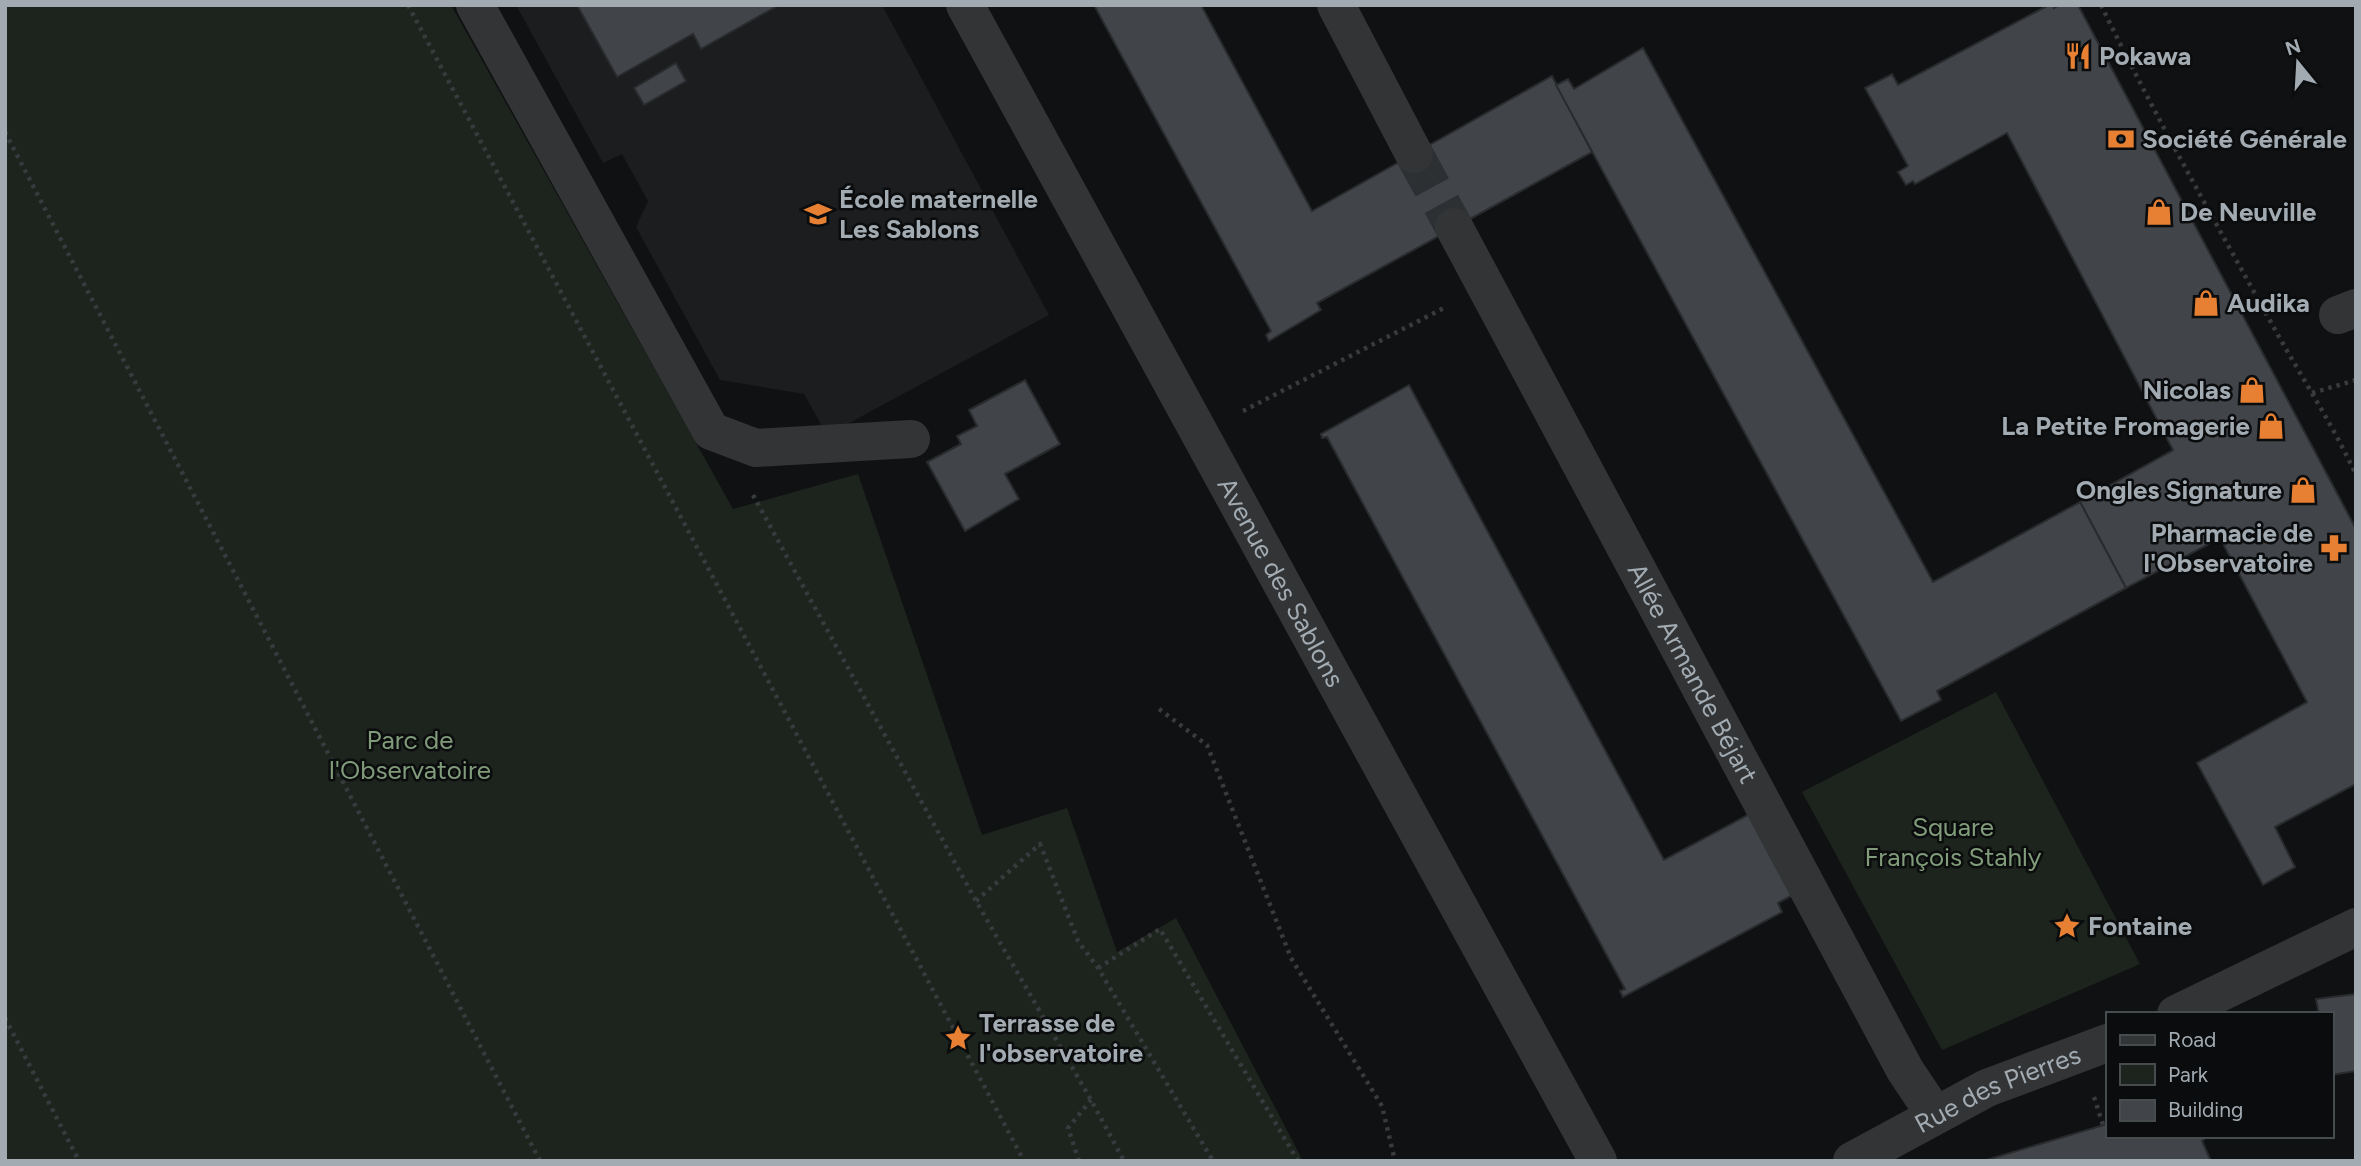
<svg xmlns="http://www.w3.org/2000/svg" width="2361" height="1166" viewBox="0 0 2361 1166" font-family="Figtree,sans-serif">
<style>
.built{fill:#1c1d1f}
.green{fill:#1d241d}
.building{fill:#414448;stroke:#2a2b2e;stroke-width:2}
.lines{fill:none;stroke-linecap:round;stroke-linejoin:round}
.minor-tunnel{stroke:#2d3032;stroke-width:38;stroke-dasharray:38 19;stroke-linecap:butt}
.path{stroke:#383b3d;stroke-width:4.5;stroke-dasharray:3.5 5;stroke-linecap:butt}
.minor{stroke:#323436;stroke-width:38}
.labels{text-anchor:middle;stroke-width:5;stroke-linejoin:round;paint-order:stroke}
.poi-label{font-size:26px;font-weight:bold;fill:#a2abb2;stroke:#0b0c0d;text-anchor:start}
.street-label{font-size:26px;fill:#a2abb2;stroke:#0b0c0d}
.park-label{font-size:26px;fill:#809c7a;stroke:#0b0c0d}
</style>
<rect width="100%" height="100%" fill="#101112"/>
<polygon class="built" points="516,5 882,5 1049,315 827,435 804,394 720,380 636,227 648,201 622,154 603,163"/>
<g class="green">
<polygon points="5,5 451,5 733,509 858,474 982,835 1067,808 1117,952 1176,918 1303,1161 5,1161"/>
<polygon points="1996,692 2140,964 1942,1050 1802,792"/>
</g>
<g class="building">
<polygon points="577,5 779,5 701,49 693,34 617,77"/>
<polygon points="1094,5 1201,5 1312,211 1552,76 1592,152 1317,303 1321,310 1269,341 1266,335 1271,331"/>
<polygon points="2049,5 2053,5 2054,8 2059,5 2078,5 2356,529 2356,784 2275,827 2295,867 2263,885 2197,763 2307,702 2220,538 2126,588 2080,502 2173,450 2007,133 1915,184 1913,181 1906,185 1898,172 1908,166 1865,88 1892,74 1898,85"/>
<polygon points="1643,48 1933,582 2080,502 2126,588 1937,691 1941,700 1901,721 1556,85 1568,79 1574,89"/>
<polygon points="676,63 686,81 644,105 634,88"/>
<polygon points="1025,380 1060,444 1005,474 1019,499 965,531 927,462 961,444 957,436 977,426 969,410"/>
<polygon points="1409,385 1664,860 1755,811 1798,892 1778,903 1782,912 1623,997 1620,991 1625,989 1327,437 1322,438 1321,434"/>
<polygon points="2356,994 2356,1071 2331,1075 2331,1014 2319,1014 2316,999"/>
<polygon points="2107,1124 2107,1136 2208,1136 2202,1141 2211,1161 1983,1161"/>
</g>
<g class="lines">
<polyline class="minor-tunnel" points="1414,154 1454,227"/>
<g class="path">
<polyline points="408,5 1024,1161"/>
<path d="M2101,5C2154,114 2214,220 2273,326C2300,375 2332,423 2356,475"/>
<polyline points="5,132 540,1161"/>
<polyline points="2312,393 2356,380"/>
<polyline points="1243,411 1444,308"/>
<polyline points="753,495 976,901 1091,1100 1124,1161"/>
<polyline points="1159,709 1207,745 1291,958 1382,1106 1395,1161"/>
<polyline points="976,901 1040,844 1078,941 1098,968 1213,1161"/>
<polyline points="1098,968 1160,929 1298,1161"/>
<polyline points="5,1018 79,1161"/>
<polyline points="2094,1097 2103,1125"/>
<polyline points="1079,1161 1068,1128 1091,1100"/>
</g>
<g class="minor">
<polyline points="475,5 711,431 756,448 911,439"/>
<path id="s1" d="M965,5L1598,1161"/>
<polyline points="1336,5 1414,154"/>
<path id="s2" d="M1454,227L1905,1070L1935,1115"/>
<polyline points="2338,315 2356,308"/>
<polyline points="2176,1014 2356,927"/>
<path id="s3" d="M1852,1161L1987,1088L2107,1043"/>
</g>
</g>
<defs>
<symbol id="restaurant-bare" viewBox="-9 -9 18 18"><path d="M-5-6h1v4h1v-4h1v4h1v-4h1v5L-1.5 .5V6h-2V.5L-5-1ZM5-6V6H3V1.5H1.5Q1.5-4 5-6Z" fill="#e78033" stroke="#0b0c0d" stroke-width="2.5" paint-order="stroke"/></symbol>
<symbol id="bank-bare" viewBox="-9 -9 18 18"><path d="M-6-4H6V4H-6ZM0-2.3a2.3 2.3 0 1 0 0 4.6a2.3 2.3 0 1 0 0-4.6Z" fill="#e78033" stroke="#0b0c0d" stroke-width="2.5" paint-order="stroke"/></symbol>
<symbol id="shop-bare" viewBox="-9 -9 18 18"><path d="M-5-2.5h2.3a2.7 3.5 0 0 1 5.4 0H5L5.5 6h-11ZM-1.5-2.5h3a1.5 2.3 0 0 0-3 0Z" fill="#e78033" stroke="#0b0c0d" stroke-width="2.5" paint-order="stroke"/></symbol>
<symbol id="school-bare" viewBox="-9 -9 18 18"><path d="M0-5L7-2L0 1L-7-2ZM-4 1L0 2.5L4 1V4Q0 6-4 4Z" fill="#e78033" stroke="#0b0c0d" stroke-width="2.5" paint-order="stroke"/></symbol>
<symbol id="pharmacy-bare" viewBox="-9 -9 18 18"><path d="M-2-6h4v4h4v4h-4v4h-4v-4h-4v-4h4Z" fill="#e78033" stroke="#0b0c0d" stroke-width="2.5" paint-order="stroke"/></symbol>
<symbol id="sight-bare" viewBox="-9 -9 18 18"><path d="M0-6L1.8-2.2L6-1.7L2.9 1.2L3.7 5.4L0 3.3L-3.7 5.4L-2.9 1.2L-6-1.7L-1.8-2.2Z" fill="#e78033" stroke="#0b0c0d" stroke-width="2.5" paint-order="stroke"/></symbol>
</defs>
<g fill-rule="evenodd">
<use href="#restaurant-bare" x="2059" y="37" width="38" height="38"/>
<use href="#bank-bare" x="2102" y="120" width="38" height="38"/>
<use href="#shop-bare" x="2140" y="193" width="38" height="38"/>
<use href="#school-bare" x="799" y="195" width="38" height="38"/>
<use href="#shop-bare" x="2187" y="284" width="38" height="38"/>
<use href="#shop-bare" x="2233" y="371" width="38" height="38"/>
<use href="#shop-bare" x="2252" y="407" width="38" height="38"/>
<use href="#shop-bare" x="2284" y="471" width="38" height="38"/>
<use href="#pharmacy-bare" x="2315" y="529" width="38" height="38"/>
<use href="#sight-bare" x="2048" y="907" width="38" height="38"/>
<use href="#sight-bare" x="939" y="1019" width="38" height="38"/>
</g>
<g class="labels">
<g class="poi-label">
<text x="2099" y="65">Pokawa</text>
<text x="2142" y="148">Société Générale</text>
<text x="839" y="208">École maternelle<tspan x="839" dy="30">Les Sablons</tspan></text>
<text x="2180" y="221">De Neuville</text>
<text x="2227" y="312">Audika</text>
<text x="2231" y="399" text-anchor="end">Nicolas</text>
<text x="2250" y="435" text-anchor="end">La Petite Fromagerie</text>
<text x="2282" y="499" text-anchor="end">Ongles Signature</text>
<text x="2313" y="542" text-anchor="end">Pharmacie de<tspan x="2313" dy="30">l'Observatoire</tspan></text>
<text x="2088" y="935">Fontaine</text>
<text x="979" y="1032">Terrasse de<tspan x="979" dy="30">l'observatoire</tspan></text>
</g>
<g class="street-label">
<text dy="9" stroke="none"><textPath href="#s1" startOffset="658">Avenue des Sablons</textPath></text>
<text dy="9" stroke="none"><textPath href="#s2" startOffset="506">Allée Armande Béjart</textPath></text>
<text dy="9" stroke="none"><textPath href="#s3" startOffset="163">Rue des Pierres</textPath></text>
</g>
<g class="park-label">
<text x="410" y="749">Parc de<tspan x="410" dy="30">l'Observatoire</tspan></text>
<text x="1953" y="836">Square<tspan x="1953" dy="30">François Stahly</tspan></text>
</g>
</g>
<rect width="2361" height="1166" fill="none" stroke="#a2abb2" stroke-width="14"/>
<rect x="2106" y="1012" width="228" height="126" fill="#0b0c0d" stroke="#474c4f" stroke-width="2"/>
<rect x="2120" y="1035" width="35" height="10" fill="#323436" stroke="#474c4f" stroke-width="2"/>
<text x="2168" y="1047" font-size="21" fill="#a2abb2">Road</text>
<rect x="2120" y="1064" width="35" height="21" fill="#1d241d" stroke="#474c4f" stroke-width="2"/>
<text x="2168" y="1082" font-size="21" fill="#a2abb2">Park</text>
<rect x="2120" y="1100" width="35" height="21" fill="#414448" stroke="#474c4f" stroke-width="2"/>
<text x="2168" y="1117" font-size="21" fill="#a2abb2">Building</text>
<g transform="translate(2298 63) rotate(342)" stroke="#0b0c0d" stroke-width="5" paint-order="stroke">
<path d="M0-5L12 26L0 18L-12 26Z" fill="#a2abb2"/>
<text y="-10" font-size="19" font-weight="bold" text-anchor="middle" fill="#a2abb2">N</text>
</g>
</svg>
